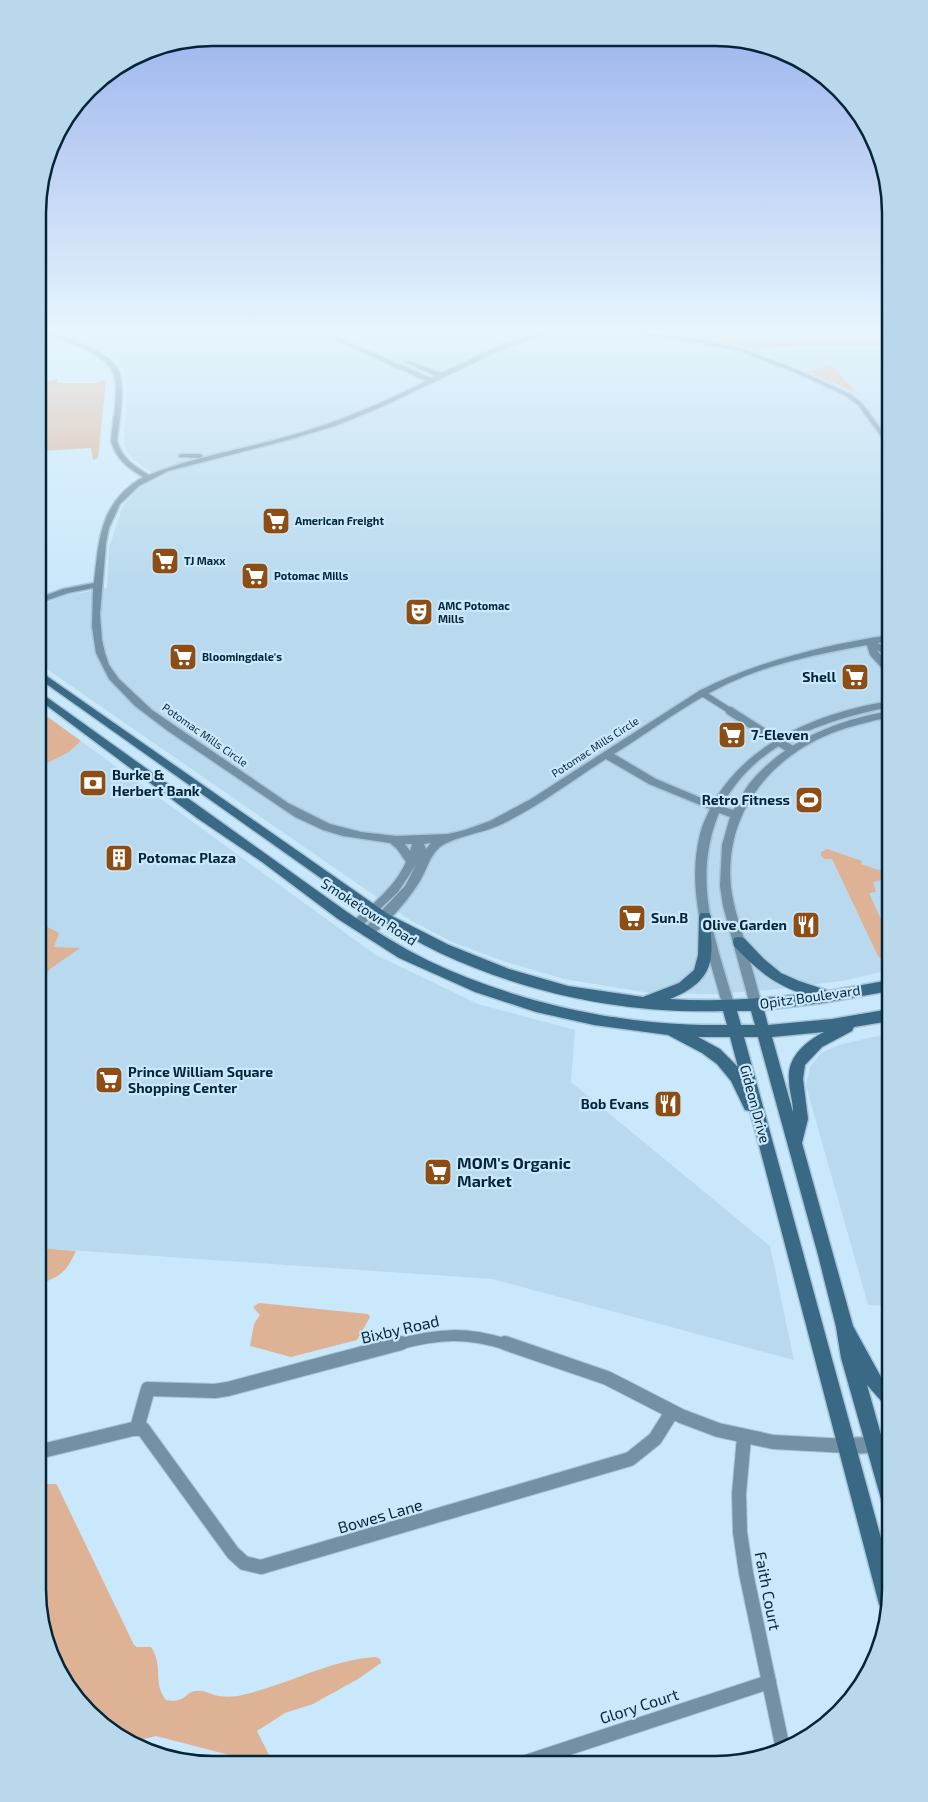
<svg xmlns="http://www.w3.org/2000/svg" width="928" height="1802" viewBox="0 0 928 1802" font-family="'Exo 2',sans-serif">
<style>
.built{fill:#b9daee}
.green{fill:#deb294}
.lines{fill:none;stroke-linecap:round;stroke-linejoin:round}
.minor-far3-casing{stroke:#a6c5d8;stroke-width:8}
.minor-far2-casing{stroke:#a6c5d8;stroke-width:11}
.minor-far1-casing{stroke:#a6c5d8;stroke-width:13}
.minor-casing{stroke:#a6c5d8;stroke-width:16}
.tertiary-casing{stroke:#a6c5d8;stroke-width:3}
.secondary-casing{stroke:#a6c5d8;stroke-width:3}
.minor-far3{stroke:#7291a4;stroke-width:6}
.minor-far2{stroke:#7291a4;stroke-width:8}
.minor-far1{stroke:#7291a4;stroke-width:11}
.minor{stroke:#7291a4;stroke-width:14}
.tertiary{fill:#7291a4;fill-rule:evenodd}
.secondary{fill:#396985;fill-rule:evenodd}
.labels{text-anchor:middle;stroke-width:4.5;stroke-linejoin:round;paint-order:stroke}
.far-poi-label{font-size:11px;font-weight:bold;fill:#042638;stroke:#cae8fb;text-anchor:start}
.far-street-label{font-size:11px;fill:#042638;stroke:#cae8fb}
.poi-label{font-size:14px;font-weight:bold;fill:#042638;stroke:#cae8fb;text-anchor:start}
.street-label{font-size:14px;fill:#042638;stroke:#cae8fb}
.near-poi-label{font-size:16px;font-weight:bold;fill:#042638;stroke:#cae8fb;text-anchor:start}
.near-street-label{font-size:16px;fill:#042638;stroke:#cae8fb}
.rim{fill:none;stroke:#042638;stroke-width:2.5}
</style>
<rect width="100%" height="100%" fill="#cae8fb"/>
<g class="built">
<polygon points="50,330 630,330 698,337 756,350 777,347 890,345 890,970 842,981 768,990 714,994 650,993 564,979 506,962 452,942 410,920 38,663 39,607 63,596 107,588 109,548 122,508 136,490 159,477 133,460 126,451 124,444 127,381 124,369 118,361 105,352"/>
<polygon points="81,741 376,955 478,1004 575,1030 571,1082 770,1246 794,1360 492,1279 38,1248 38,768 69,752"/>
<polygon points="890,1033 890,1306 868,1305 806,1086 810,1067 821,1053 839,1045"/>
</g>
<g class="green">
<polygon points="630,330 890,330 890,345 777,347 756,350 698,337"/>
<polygon points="830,365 832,366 857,393 809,372"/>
<polygon points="58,379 57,383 94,383 106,380 98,458 93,460 91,448 41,451 39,449 39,383"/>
<polygon points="38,710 81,741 69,752 38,768"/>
<polygon points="827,849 862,861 861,864 890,874 890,878 873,882 876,892 869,893 890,939 890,967 878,956 832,859 825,859 821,856 821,852"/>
<polygon points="38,922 59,933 54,947 80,948 50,969 38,986"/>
<path d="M38,1248L76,1251C66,1272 61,1277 38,1284Z"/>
<polygon points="259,1303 368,1314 370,1317 357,1340 291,1357 250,1346 254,1324 260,1315 253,1307"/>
<path d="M46,1484H56L58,1487L134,1645L137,1647H151C164,1666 152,1682 166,1700C187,1704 184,1691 197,1691C205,1690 211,1695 219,1696C226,1697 236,1697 242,1695C287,1685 329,1660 376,1657L380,1659L381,1663L358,1679L313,1704L285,1713L257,1731L273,1763H238L237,1757L156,1736L131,1742L98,1721L47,1645L38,1589V1486Z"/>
</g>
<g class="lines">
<defs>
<polyline id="minor-far3" points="702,693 732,712"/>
<polyline id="minor-far2" points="730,711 792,750"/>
<path id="minor-far1" d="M396,1345C439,1333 466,1332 509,1345"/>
<g id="minor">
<polyline points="505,1343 607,1378 681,1416 718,1430 773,1442 847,1446"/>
<polyline points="137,1428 148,1389 215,1391 228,1389 401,1343"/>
<polyline points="744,1437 739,1494 740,1532 746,1573 783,1749"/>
<polyline points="38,1452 133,1429 143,1429 233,1553 244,1563 261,1567 630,1459 655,1439 672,1412"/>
<polyline points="520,1764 769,1682"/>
</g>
<g id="tertiary">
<path d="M39,330C61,336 110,349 119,372C126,389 119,423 117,441C122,458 134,466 149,475C192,457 240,450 285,437C334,424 380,404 426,381L313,330H320L431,378L436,376L404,362L409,361L441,373L501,345L549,330H558L505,348L384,406L335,426L288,440L168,471L139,486L120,504L109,528L106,543L100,614L102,640L105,653L109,665L119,679L152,710L288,803L330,824L361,832L396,836L448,834L465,830L490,821L531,799L699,691C758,661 825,645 890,635V641L878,643L890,651V658L877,650L890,667V675L887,674L870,655L867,645C819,654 771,663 727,684C687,703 651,731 614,754L656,779L713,803C749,740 822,712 890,701V707C836,718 778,735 741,778C734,786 728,795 723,803L721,806L733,810C739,802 743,792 749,784C784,741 837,720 890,711V717C870,721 851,726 832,733C767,759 724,816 731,887C733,905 739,922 744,939C750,961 756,983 762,1005L760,1009L756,1010L752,1009L750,1005L723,906L720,886L722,845L730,817L719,813C691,881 716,941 735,1007L733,1011L729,1012L725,1011L723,1007C708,951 685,893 700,834C702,826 706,817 710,809L649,784L606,759C571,781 538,807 500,825C483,833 453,837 440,847C429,857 428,867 421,879C414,893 382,932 367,937L363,935L361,932L405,886L416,865L398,892L360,928H352L350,925L352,922C372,905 395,887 406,862L397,849L390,843L343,836L323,830L295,817L168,731L135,706L109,679L96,653L92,627L93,588L68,593L39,603V598L63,589L94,583C99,538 100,502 143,477C128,468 116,459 111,441C112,423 120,389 113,372C105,352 58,338 39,334ZM431,843L426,849L424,844ZM405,844H412L410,851Z"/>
<polygon points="603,330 619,330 700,339 743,349 798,370 850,394 862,403 890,441 890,447 888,446 858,405 846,396 794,372 739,351 700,343"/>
<polygon points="181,454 200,454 203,456 200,458 179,457 179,455"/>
<polygon points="890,1436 890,1452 847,1454 841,1452 839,1446 841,1440 847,1438"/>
</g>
<path id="secondary" d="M38,670L388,914L449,945L509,969L568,986L643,997L679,983L694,970L698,955L699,916L701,913H709L711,916C709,929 713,942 711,956C709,979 690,991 670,999C715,1002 759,999 804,994C774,985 755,968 734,946L733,942L734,938L739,937L744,938L764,959L781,973L799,981L829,991L890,980V991L823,1003L764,1010L768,1025L832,1019L890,1009V1021L854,1027L852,1031L822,1047L805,1065L803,1079L808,1119L802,1143L853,1326L881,1377L890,1386V1407L884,1404L867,1385L890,1467V1508L883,1506L881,1499L841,1358L836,1327L818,1255L758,1037H744L890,1571V1600L887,1613L882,1611L879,1604L750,1111L745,1110L731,1081L717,1064L702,1053L668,1035L594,1025L536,1012L475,992L399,958L338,919L262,862L197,818L38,699V691L347,912C374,930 400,947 429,961C520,1004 626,1027 727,1025L723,1011C626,1014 528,994 440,953C419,943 400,931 380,920L38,678ZM737,1011H751L755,1025H741ZM824,1032C805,1042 787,1057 789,1080C789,1091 793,1101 793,1112L772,1037ZM698,1037H730L738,1067L720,1049Z"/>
</defs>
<use href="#minor-far3" class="minor-far3-casing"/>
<use href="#minor-far2" class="minor-far2-casing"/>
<use href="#minor-far1" class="minor-far1-casing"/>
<use href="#minor" class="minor-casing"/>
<use href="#tertiary" class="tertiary-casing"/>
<use href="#secondary" class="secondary-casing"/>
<use href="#minor-far3" class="minor-far3"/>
<use href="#minor-far2" class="minor-far2"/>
<use href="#minor-far1" class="minor-far1"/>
<use href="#minor" class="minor"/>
<use href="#tertiary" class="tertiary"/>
<use href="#secondary" class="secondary"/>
</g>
<linearGradient id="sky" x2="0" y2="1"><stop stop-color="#97b0ec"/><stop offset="0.57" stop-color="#e7f5fd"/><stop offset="1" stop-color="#e7f5fd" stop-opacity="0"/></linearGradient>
<rect width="928" height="582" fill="url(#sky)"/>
<defs>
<symbol id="supermarket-square" viewBox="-11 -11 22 22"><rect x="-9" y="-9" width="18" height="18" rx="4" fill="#8d4d15" stroke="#cae8fb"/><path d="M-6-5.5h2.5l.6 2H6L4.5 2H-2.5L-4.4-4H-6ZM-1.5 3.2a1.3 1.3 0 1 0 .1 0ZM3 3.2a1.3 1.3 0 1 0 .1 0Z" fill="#fff"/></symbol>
<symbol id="theatre-square" viewBox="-11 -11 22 22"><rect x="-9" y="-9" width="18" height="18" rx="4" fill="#8d4d15" stroke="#cae8fb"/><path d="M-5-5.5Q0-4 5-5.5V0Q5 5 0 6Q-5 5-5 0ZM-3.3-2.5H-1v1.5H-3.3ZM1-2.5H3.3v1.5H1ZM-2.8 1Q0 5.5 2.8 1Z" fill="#fff"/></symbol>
<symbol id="bank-square" viewBox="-11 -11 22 22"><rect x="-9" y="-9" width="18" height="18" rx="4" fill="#8d4d15" stroke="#cae8fb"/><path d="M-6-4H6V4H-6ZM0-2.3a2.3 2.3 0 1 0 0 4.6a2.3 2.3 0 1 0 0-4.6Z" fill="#fff"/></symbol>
<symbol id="stadium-square" viewBox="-11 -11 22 22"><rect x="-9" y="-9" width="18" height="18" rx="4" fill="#8d4d15" stroke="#cae8fb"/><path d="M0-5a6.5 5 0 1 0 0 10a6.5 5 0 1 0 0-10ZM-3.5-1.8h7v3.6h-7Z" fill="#fff"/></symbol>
<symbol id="building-square" viewBox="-11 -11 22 22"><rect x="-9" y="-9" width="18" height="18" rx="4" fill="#8d4d15" stroke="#cae8fb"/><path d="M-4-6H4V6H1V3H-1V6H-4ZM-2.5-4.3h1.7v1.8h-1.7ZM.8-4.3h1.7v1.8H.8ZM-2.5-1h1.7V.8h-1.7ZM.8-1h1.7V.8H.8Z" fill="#fff"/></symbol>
<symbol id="restaurant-square" viewBox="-11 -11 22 22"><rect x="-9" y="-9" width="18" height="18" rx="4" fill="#8d4d15" stroke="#cae8fb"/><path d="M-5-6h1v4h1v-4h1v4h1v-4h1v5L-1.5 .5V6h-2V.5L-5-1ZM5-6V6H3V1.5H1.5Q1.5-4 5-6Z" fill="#fff"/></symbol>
</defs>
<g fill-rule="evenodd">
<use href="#supermarket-square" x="260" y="505" width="32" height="32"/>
<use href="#supermarket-square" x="149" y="545" width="32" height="32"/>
<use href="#supermarket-square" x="239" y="560" width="32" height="32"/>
<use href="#theatre-square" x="403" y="596" width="32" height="32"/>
<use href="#supermarket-square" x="167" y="641" width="32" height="32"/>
<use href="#supermarket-square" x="839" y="661" width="32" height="32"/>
<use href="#supermarket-square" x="716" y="719" width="32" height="32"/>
<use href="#bank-square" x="77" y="767" width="32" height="32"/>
<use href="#stadium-square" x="793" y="784" width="32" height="32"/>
<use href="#building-square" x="103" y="842" width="32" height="32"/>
<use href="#supermarket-square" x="616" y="902" width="32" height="32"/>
<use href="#restaurant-square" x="790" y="909" width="32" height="32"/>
<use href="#supermarket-square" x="93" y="1064" width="32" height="32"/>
<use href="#restaurant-square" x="652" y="1088" width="32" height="32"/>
<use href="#supermarket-square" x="422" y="1156" width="32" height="32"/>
</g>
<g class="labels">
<g class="far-poi-label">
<text x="295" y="525">American Freight</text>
<text x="184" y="565">TJ Maxx</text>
<text x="274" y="580">Potomac Mills</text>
<text x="438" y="610">AMC Potomac<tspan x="438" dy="13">Mills</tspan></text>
<text x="202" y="661">Bloomingdale's</text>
</g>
<g class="far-street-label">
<text transform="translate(205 735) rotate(35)" y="4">Potomac Mills Circle</text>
<text transform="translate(595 747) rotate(-33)" y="4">Potomac Mills Circle</text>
</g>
<g class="poi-label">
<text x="836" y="682" text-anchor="end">Shell</text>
<text x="751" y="740">7-Eleven</text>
<text x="112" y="780">Burke &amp;<tspan x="112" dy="16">Herbert Bank</tspan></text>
<text x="790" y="805" text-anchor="end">Retro Fitness</text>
<text x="138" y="863">Potomac Plaza</text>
<text x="651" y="923">Sun.B</text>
<text x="787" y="930" text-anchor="end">Olive Garden</text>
<text x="128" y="1077">Prince William Square<tspan x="128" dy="16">Shopping Center</tspan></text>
<text x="649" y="1109" text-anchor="end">Bob Evans</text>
</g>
<g class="street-label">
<text transform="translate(369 912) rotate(33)" y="5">Smoketown Road</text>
<text transform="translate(810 997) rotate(-8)" y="5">Opitz Boulevard</text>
<text transform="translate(755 1104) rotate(75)" y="5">Gideon Drive</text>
</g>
<g class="near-poi-label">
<text x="457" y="1169">MOM's Organic<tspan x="457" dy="18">Market</tspan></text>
</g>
<g class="near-street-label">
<text transform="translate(400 1329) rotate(-13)" y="6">Bixby Road</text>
<text transform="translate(380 1516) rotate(-16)" y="6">Bowes Lane</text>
<text transform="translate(768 1591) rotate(79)" y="6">Faith Court</text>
<text transform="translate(639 1706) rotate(-18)" y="6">Glory Court</text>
</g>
</g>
<path d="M0 0H928V1802H0ZM213 46H715A167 167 0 0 1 882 213V1589A167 167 0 0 1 715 1756H213A167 167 0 0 1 46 1589V213A167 167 0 0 1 213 46Z" fill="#bad8eb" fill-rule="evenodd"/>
<path class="rim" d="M213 46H715A167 167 0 0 1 882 213V1589A167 167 0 0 1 715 1756H213A167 167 0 0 1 46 1589V213A167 167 0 0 1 213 46Z"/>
</svg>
